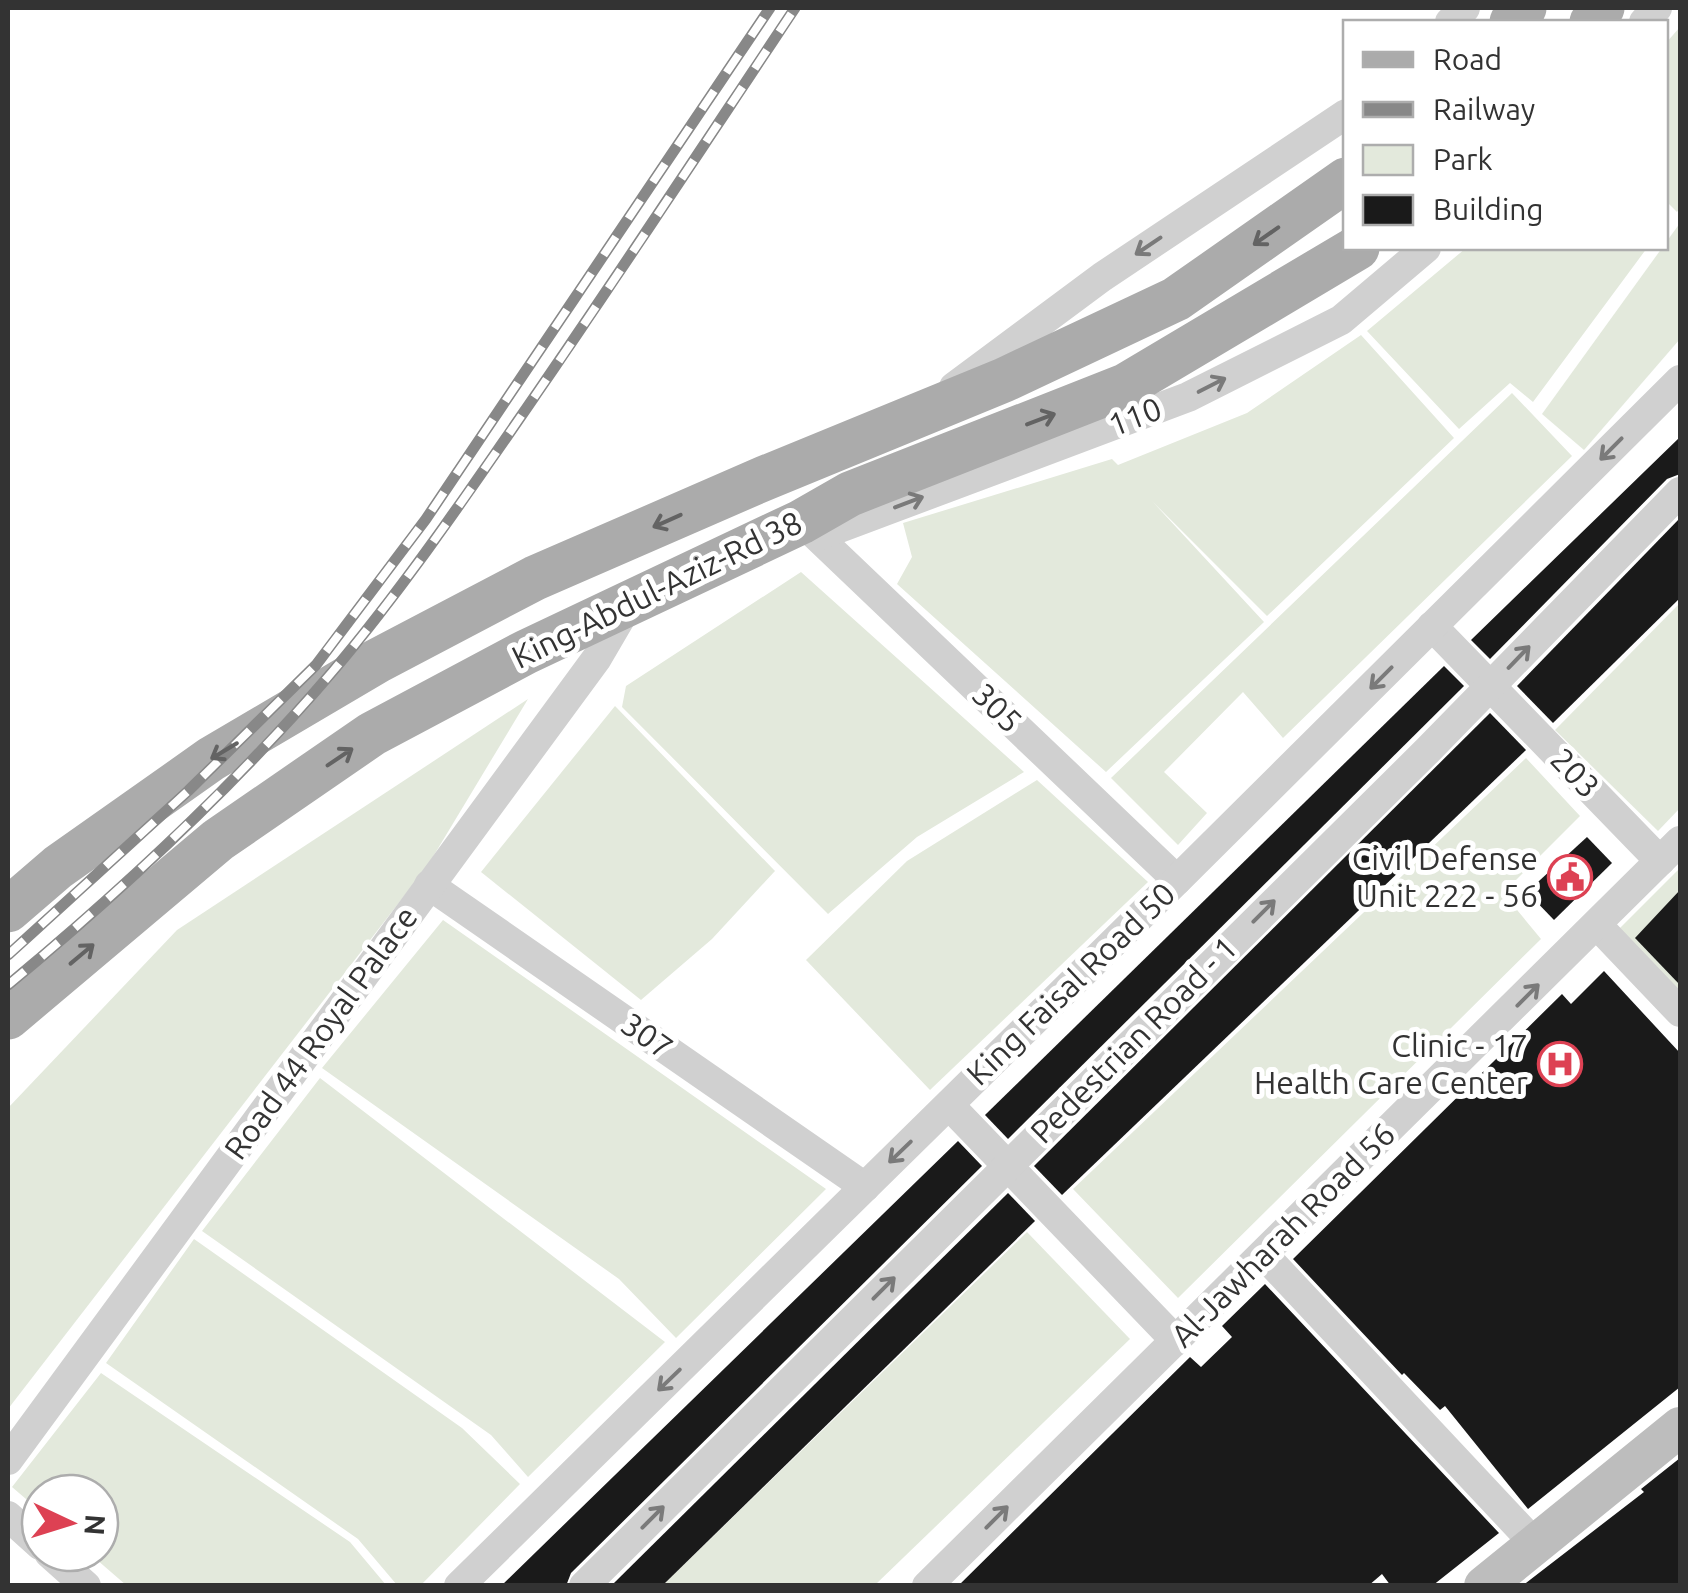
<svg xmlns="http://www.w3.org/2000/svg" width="1688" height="1593" viewBox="0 0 1688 1593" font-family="Ubuntu,sans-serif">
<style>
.green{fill:#e3e9dc}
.building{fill:#1a1a1a}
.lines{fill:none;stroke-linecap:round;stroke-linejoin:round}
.street{stroke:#d0d0d0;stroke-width:30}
.secondary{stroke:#bdbdbd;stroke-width:40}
.primary{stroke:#ababab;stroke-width:45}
.rail-casing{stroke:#888;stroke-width:11}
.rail{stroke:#fff;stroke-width:8;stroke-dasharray:22;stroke-linecap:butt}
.oneway{stroke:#636363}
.oneway2{stroke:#7a7a7a}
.labels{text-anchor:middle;stroke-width:10;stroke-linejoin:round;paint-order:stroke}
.street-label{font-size:32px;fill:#333;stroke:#fff}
.poi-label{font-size:32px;fill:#333;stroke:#fff;text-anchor:end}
</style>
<rect width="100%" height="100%" fill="#fff"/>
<g class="green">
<polygon points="1680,27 1680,207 1677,212 1666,201 1666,43"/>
<polygon points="1680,223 1680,339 1584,450 1542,414"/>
<polygon points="1466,248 1647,248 1533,402 1510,383 1459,429 1367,331"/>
<polygon points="1361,335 1454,438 1267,616 1152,501 1264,622 1106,772 897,584 912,557 903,523 1112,459 1118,465 1247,413"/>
<polygon points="1512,393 1572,456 1283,738 1243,692 1164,772 1207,813 1178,845 1111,778"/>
<polygon points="801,572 1024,772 917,837 828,914 622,707 626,686"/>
<polygon points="1680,603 1680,808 1658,831 1555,730"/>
<polygon points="528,699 428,865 8,1409 8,1108 177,930"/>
<polygon points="615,706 775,871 712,939 641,1000 481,872"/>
<polygon points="1526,758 1580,816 1503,893 1541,939 1178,1298 1073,1189"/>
<polygon points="1037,780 1148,882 930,1090 806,960 907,861"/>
<polygon points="1680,868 1680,996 1617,931"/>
<polygon points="443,920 826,1189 676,1338 619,1279 322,1068"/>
<polygon points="320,1078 665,1342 528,1477 491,1435 202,1231"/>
<polygon points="1027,1232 1130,1339 875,1585 663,1585"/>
<polygon points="194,1239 462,1428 520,1484 421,1585 397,1585 358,1539 106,1363"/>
<polygon points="101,1373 350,1542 386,1585 126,1585 89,1553 100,1553 100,1493 40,1493 40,1511 12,1487"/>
</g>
<g class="building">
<polygon points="1680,437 1680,474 1667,479 1490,659 1471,640"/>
<polygon points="1680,518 1680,598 1553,723 1517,686"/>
<polygon points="1444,666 1464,686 1008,1139 985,1115"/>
<polygon points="1490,713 1526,750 1062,1195 1034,1166"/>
<polygon points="1587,837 1612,863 1554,920 1527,892"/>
<polygon points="1680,890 1680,985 1635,938"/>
<polygon points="1604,971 1680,1053 1680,1387 1528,1509 1445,1406 1440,1410 1404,1373 1402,1375 1293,1259 1562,994 1571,1004"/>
<polygon points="958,1141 982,1166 571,1573 566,1586 501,1586"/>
<polygon points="1008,1193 1035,1221 662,1586 611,1586"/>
<polygon points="1265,1284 1499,1533 1432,1586 1391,1586 1382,1574 1368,1586 958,1586 1190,1357 1201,1367 1232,1337 1222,1326"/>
<polygon points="1680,1458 1680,1586 1522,1586 1644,1492 1641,1489"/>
</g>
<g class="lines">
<g class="street">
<polyline points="1450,22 1465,8"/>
<polyline points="1644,22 1657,8"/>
<polyline points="954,387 1102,277 1346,114"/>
<polyline points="807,527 1177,880"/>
<polyline points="818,536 1188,397 1341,320 1426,248"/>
<polyline points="1432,626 1660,861"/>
<polyline points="429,885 865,1187"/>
<polyline points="1598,926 1680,1012"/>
<polyline points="949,1105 1176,1341"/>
<polyline points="1264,1255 1535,1544"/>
<polyline points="8,1460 597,658 628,605"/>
<polyline points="8,1516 40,1545"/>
<polyline points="49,1553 86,1586"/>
<polyline points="459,1586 1177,880 1680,380"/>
<polyline points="584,1586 1427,751 1680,492"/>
<polyline points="927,1586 1680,841"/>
</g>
<polyline class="secondary" points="1484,1586 1680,1427"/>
<g class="primary">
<polyline points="1512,22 1524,8"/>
<polyline points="1592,22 1602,8"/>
<polyline points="8,910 58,867 211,759 377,661 535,578 765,478 1004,380 1176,299 1346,180"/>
<polyline points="8,1017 218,840 372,734 526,652 801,522 850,494 1125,386 1357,248"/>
</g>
<defs>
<g id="rail">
<polyline points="8,955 188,791 316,665 426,519 770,8"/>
<path d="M8,985C120,892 239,781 333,671C400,592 459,506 517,422C612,285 703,146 795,8"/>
</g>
</defs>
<use href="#rail" class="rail-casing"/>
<use href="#rail" class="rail"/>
</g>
<defs><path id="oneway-shaft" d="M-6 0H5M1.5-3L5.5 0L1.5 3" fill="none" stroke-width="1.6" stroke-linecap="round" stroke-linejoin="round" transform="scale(2.5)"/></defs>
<g class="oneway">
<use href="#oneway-shaft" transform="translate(1266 236) rotate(145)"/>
<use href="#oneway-shaft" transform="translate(1041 419) rotate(-21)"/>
<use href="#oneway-shaft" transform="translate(667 521) rotate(156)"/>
<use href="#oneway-shaft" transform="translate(224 751) rotate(149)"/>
<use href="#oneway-shaft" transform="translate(340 757) rotate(-34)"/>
<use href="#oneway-shaft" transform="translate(82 954) rotate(-40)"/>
</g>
<g class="oneway2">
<use href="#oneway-shaft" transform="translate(1148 246) rotate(146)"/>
<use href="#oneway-shaft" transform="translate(1212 385) rotate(-27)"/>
<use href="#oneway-shaft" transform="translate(1611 449) rotate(135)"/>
<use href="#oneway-shaft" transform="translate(909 502) rotate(-21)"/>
<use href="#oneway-shaft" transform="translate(1519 657) rotate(-46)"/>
<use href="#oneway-shaft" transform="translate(1381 678) rotate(135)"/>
<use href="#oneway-shaft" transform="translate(1264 911) rotate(-45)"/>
<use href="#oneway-shaft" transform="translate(1528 995) rotate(-45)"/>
<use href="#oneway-shaft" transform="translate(900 1152) rotate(136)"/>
<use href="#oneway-shaft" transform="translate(884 1288) rotate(-45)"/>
<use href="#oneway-shaft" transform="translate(669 1380) rotate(136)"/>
<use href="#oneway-shaft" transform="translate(653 1517) rotate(-45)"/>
<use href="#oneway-shaft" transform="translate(997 1517) rotate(-45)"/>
</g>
<defs>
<symbol id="civic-ring" viewBox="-11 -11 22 22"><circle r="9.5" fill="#fff" stroke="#dd4153" stroke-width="1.5"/><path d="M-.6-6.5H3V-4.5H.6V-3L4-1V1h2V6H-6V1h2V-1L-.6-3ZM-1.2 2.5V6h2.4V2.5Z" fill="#dd4153"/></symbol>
<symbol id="hospital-ring" viewBox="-11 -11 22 22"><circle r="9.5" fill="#fff" stroke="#dd4153" stroke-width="1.5"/><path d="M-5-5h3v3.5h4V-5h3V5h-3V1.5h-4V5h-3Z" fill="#dd4153"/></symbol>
</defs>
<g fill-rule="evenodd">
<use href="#civic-ring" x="1545" y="852" width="50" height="50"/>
<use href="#hospital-ring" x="1535" y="1039" width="50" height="50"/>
</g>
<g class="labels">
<g class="street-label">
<text transform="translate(1135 417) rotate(-21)" y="11">110</text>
<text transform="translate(657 590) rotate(-26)" y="11">King-Abdul-Aziz-Rd 38</text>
<text transform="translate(997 708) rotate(44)" y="11">305</text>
<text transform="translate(1575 773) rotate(46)" y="11">203</text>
<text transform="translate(1071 984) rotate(-44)" y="11">King Faisal Road 50</text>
<text transform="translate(321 1033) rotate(-54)" y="11">Road 44 Royal Palace</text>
<text transform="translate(647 1036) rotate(35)" y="11">307</text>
<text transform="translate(1134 1040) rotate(-45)" y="11">Pedestrian Road - 1</text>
<text transform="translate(1283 1235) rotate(-45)" y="11">Al-Jawharah Road 56</text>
</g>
<g class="poi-label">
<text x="1538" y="870">Civil Defense<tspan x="1538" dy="37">Unit 222 - 56</tspan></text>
<text x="1528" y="1057">Clinic - 17<tspan x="1528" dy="37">Health Care Center</tspan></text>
</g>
</g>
<rect width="1688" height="1593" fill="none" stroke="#333333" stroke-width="20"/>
<rect x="1343" y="20" width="325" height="230" fill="#ffffff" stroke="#adadad" stroke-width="2.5"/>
<rect x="1363" y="52" width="50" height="15" fill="#ababab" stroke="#adadad" stroke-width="2.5"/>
<text x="1433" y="70" font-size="30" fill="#333333">Road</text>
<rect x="1363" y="102" width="50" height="15" fill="#888888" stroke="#adadad" stroke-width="2.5"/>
<text x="1433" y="120" font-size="30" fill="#333333">Railway</text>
<rect x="1363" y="145" width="50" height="30" fill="#e3e9dc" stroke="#adadad" stroke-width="2.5"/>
<text x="1433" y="170" font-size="30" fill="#333333">Park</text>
<rect x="1363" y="195" width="50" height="30" fill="#1a1a1a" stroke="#adadad" stroke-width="2.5"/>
<text x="1433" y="220" font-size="30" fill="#333333">Building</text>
<g transform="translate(70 1523) rotate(94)"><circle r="48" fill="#ffffff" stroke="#adadad" stroke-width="2.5"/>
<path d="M0-8L18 38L0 25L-18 38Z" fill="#dd4153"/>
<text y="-15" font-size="28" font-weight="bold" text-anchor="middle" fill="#333333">N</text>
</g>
</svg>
